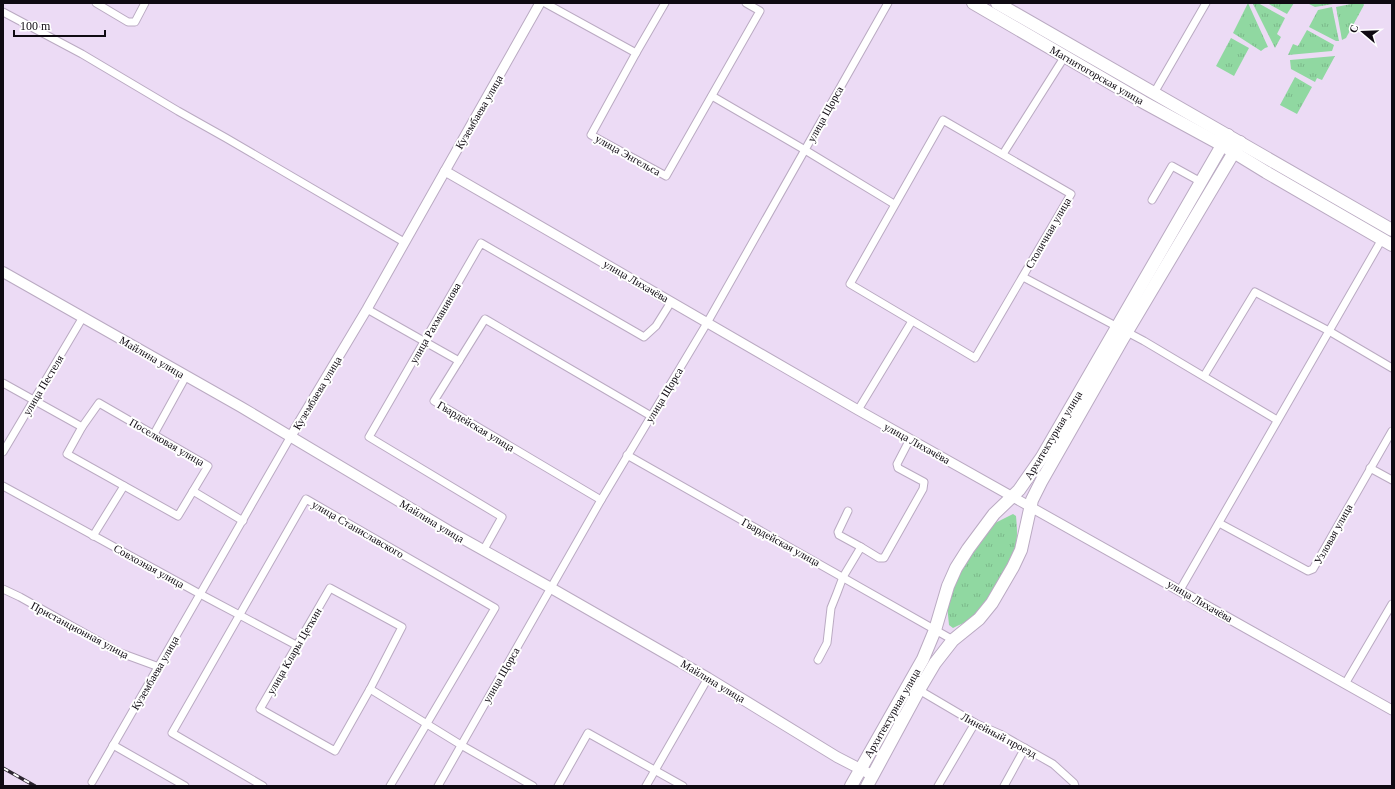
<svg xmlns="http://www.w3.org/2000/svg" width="1395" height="789" viewBox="0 0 1395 789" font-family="'Times New Roman',serif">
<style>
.grass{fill:url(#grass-tufts)}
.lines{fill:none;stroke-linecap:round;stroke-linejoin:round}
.minor-casing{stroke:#baaac2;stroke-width:9}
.tertiary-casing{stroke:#baaac2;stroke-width:11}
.secondary-casing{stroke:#baaac2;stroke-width:12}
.primary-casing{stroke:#baaac2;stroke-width:14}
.minor{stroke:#fff;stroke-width:7}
.tertiary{stroke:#fff;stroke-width:9}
.secondary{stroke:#fff;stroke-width:10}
.primary{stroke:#fff;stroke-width:12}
.rail-casing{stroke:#2d2631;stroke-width:3.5}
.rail{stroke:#fff;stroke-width:2;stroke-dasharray:6;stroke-linecap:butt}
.labels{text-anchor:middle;stroke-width:4;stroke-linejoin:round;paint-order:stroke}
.street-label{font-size:11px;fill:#0f0a12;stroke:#fff}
</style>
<defs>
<pattern id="grass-tufts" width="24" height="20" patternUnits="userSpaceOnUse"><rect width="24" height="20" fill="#90d8a1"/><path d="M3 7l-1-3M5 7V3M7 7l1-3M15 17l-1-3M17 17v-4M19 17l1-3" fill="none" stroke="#7bb88a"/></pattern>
</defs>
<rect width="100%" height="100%" fill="#ecdbf5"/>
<g class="grass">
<polygon points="1248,3 1268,47 1265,48 1261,51 1233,33"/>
<polygon points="1254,3 1258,3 1285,18 1277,34 1281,37 1275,48 1253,4"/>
<polygon points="1267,3 1294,3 1287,14"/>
<polygon points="1310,3 1332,3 1333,4 1315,7 1309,4"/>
<polygon points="1356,3 1363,3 1364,5 1346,38 1342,40 1336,7"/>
<polygon points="1332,7 1339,41 1336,41 1309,27 1318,10"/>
<polygon points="1307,30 1334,45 1332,51 1288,55 1293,44 1298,46"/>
<polygon points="1231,38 1249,48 1234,76 1216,66"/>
<polygon points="1335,56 1322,80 1317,78 1315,82 1291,69 1290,60"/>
<polygon points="1295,77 1312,87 1297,114 1280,105"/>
<path d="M1013,514L1016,516C1017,527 1018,539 1015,550C1010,565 982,610 970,620C965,623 958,625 953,628L949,625L947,605L954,582L968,557L991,525Z"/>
</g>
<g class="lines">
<defs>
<g id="minor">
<polyline points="96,3 128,22 135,22 145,3"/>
<polyline points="545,3 636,53"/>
<polyline points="665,3 636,53 591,135 666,176 760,11 746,3"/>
<polyline points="3,12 82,54 178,111 226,138 404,242"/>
<polyline points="1154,93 1206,3"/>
<polyline points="712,96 805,150 894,204"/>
<polygon points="943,120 1071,194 975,358 850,284"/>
<polyline points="1003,154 1065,56"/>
<polyline points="1152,200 1172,166 1201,182"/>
<polyline points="1023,277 1144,341 1277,420"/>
<polyline points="367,309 459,361"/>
<polyline points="1204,376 1255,292 1329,331 1392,368"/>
<polyline points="3,383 82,427"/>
<polygon points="99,403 208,466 178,516 67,454 82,427"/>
<polyline points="858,410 912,321"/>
<polyline points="154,434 186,376"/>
<polyline points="3,452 83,317"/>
<polyline points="627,455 953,640"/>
<polyline points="1370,468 1392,480"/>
<polyline points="3,486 200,594 296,645"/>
<polyline points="193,491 243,521"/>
<polyline points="601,500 434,401 485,319 651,416"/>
<polyline points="848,511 838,532 839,535 861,547"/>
<polyline points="1219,523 1308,571 1313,569 1392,431"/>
<polyline points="93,536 124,486"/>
<polyline points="483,551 502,517 369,437 481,243 644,337 656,326 671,302"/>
<polygon points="330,588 402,627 370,689 335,751 260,709"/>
<polyline points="3,589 20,597 118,652 159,667"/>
<polyline points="1180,590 1382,239"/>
<polyline points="818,660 827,643 831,608 837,593 843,577 861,547 879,558 884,558 923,489 924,482 898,468 897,464 910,439"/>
<polyline points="1345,684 1392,604"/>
<polyline points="370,689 461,745 533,786"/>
<polyline points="919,690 975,723 1000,734 1053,764 1074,783 1075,786"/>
<polyline points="113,745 185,786"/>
<polyline points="92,782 291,436"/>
<polyline points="263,786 172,733 306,499 495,608 390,786"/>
<polyline points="438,786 601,500 707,323 888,3"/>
<polyline points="558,786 588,733 683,786"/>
<polyline points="646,786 708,678"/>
<polyline points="938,786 975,723"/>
<polyline points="1004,786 1025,748"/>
</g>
<g id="tertiary">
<polyline points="445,171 858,410 1392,710"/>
<polyline points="291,436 367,309 540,3"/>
</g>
<polyline id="secondary" points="3,272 241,407 449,531 551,588 708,678 837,757 868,773"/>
<g id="primary">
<polyline points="973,3 1143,102 1222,145 1266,172 1392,245"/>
<polyline points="997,3 1392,230"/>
<polyline points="851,786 923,659 935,630 948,586 956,568 968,549 994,514 1019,490 1042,457 1228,135"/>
<polyline points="867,786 919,690 935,663 953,640 979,619 992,603 1013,567 1021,550 1032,500 1041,482 1122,340 1240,142"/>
</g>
</defs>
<use href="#minor" class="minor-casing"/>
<use href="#tertiary" class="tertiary-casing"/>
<use href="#secondary" class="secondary-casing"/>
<use href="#primary" class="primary-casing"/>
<use href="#minor" class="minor"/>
<use href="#tertiary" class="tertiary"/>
<use href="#secondary" class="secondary"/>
<use href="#primary" class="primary"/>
<defs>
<polyline id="rail" points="3,768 35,786"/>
</defs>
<use href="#rail" class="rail-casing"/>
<use href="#rail" class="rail"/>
</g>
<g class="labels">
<g class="street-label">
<text transform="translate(1097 75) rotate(30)" y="4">Магнитогорская улица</text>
<text transform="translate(479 112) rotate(-60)" y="4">Кузембаева улица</text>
<text transform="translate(825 114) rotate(-61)" y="4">улица Щорса</text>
<text transform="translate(628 155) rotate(29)" y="4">улица Энгельса</text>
<text transform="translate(1048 233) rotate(-60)" y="4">Столичная улица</text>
<text transform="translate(636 281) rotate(30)" y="4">улица Лихачёва</text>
<text transform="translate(435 323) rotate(-60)" y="4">улица Рахманинова</text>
<text transform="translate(152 357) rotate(30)" y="4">Майлина улица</text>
<text transform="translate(43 385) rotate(-59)" y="4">улица Пестеля</text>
<text transform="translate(317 393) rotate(-59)" y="4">Кузембаева улица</text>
<text transform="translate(664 395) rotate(-59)" y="4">улица Щорса</text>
<text transform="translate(476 426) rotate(31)" y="4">Гвардейская улица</text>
<text transform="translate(1053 435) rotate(-59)" y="4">Архитектурная улица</text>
<text transform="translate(167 442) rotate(30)" y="4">Поселковая улица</text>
<text transform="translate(917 443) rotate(29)" y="4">улица Лихачёва</text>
<text transform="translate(432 521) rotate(31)" y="4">Майлина улица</text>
<text transform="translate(358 529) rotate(30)" y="4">улица Станиславского</text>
<text transform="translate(1333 534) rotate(-61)" y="4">Узловая улица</text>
<text transform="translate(781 542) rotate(29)" y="4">Гвардейская улица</text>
<text transform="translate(149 566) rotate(29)" y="4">Совхозная улица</text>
<text transform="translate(1200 601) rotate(30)" y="4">улица Лихачёва</text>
<text transform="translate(80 630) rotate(28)" y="4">Пристанционная улица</text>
<text transform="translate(294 651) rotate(-60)" y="4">улица Клары Цеткин</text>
<text transform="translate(155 673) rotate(-60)" y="4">Кузембаева улица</text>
<text transform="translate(501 675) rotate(-60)" y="4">улица Щорса</text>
<text transform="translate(713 681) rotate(31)" y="4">Майлина улица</text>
<text transform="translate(892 713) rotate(-60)" y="4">Архитектурная улица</text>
<text transform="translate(999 735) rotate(28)" y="4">Линейный проезд</text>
</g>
</g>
<rect width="1395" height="789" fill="none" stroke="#0f0a12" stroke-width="8"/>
<g transform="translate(1363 32) rotate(289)" stroke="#ffffff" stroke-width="3" paint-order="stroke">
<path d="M0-3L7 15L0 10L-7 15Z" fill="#0f0a12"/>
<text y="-6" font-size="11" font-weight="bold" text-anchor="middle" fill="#0f0a12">С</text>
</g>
<path d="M14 30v6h91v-6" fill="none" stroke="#0f0a12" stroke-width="2"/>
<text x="20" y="30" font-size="12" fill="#0f0a12" stroke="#ffffff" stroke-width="3" paint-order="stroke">100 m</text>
</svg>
